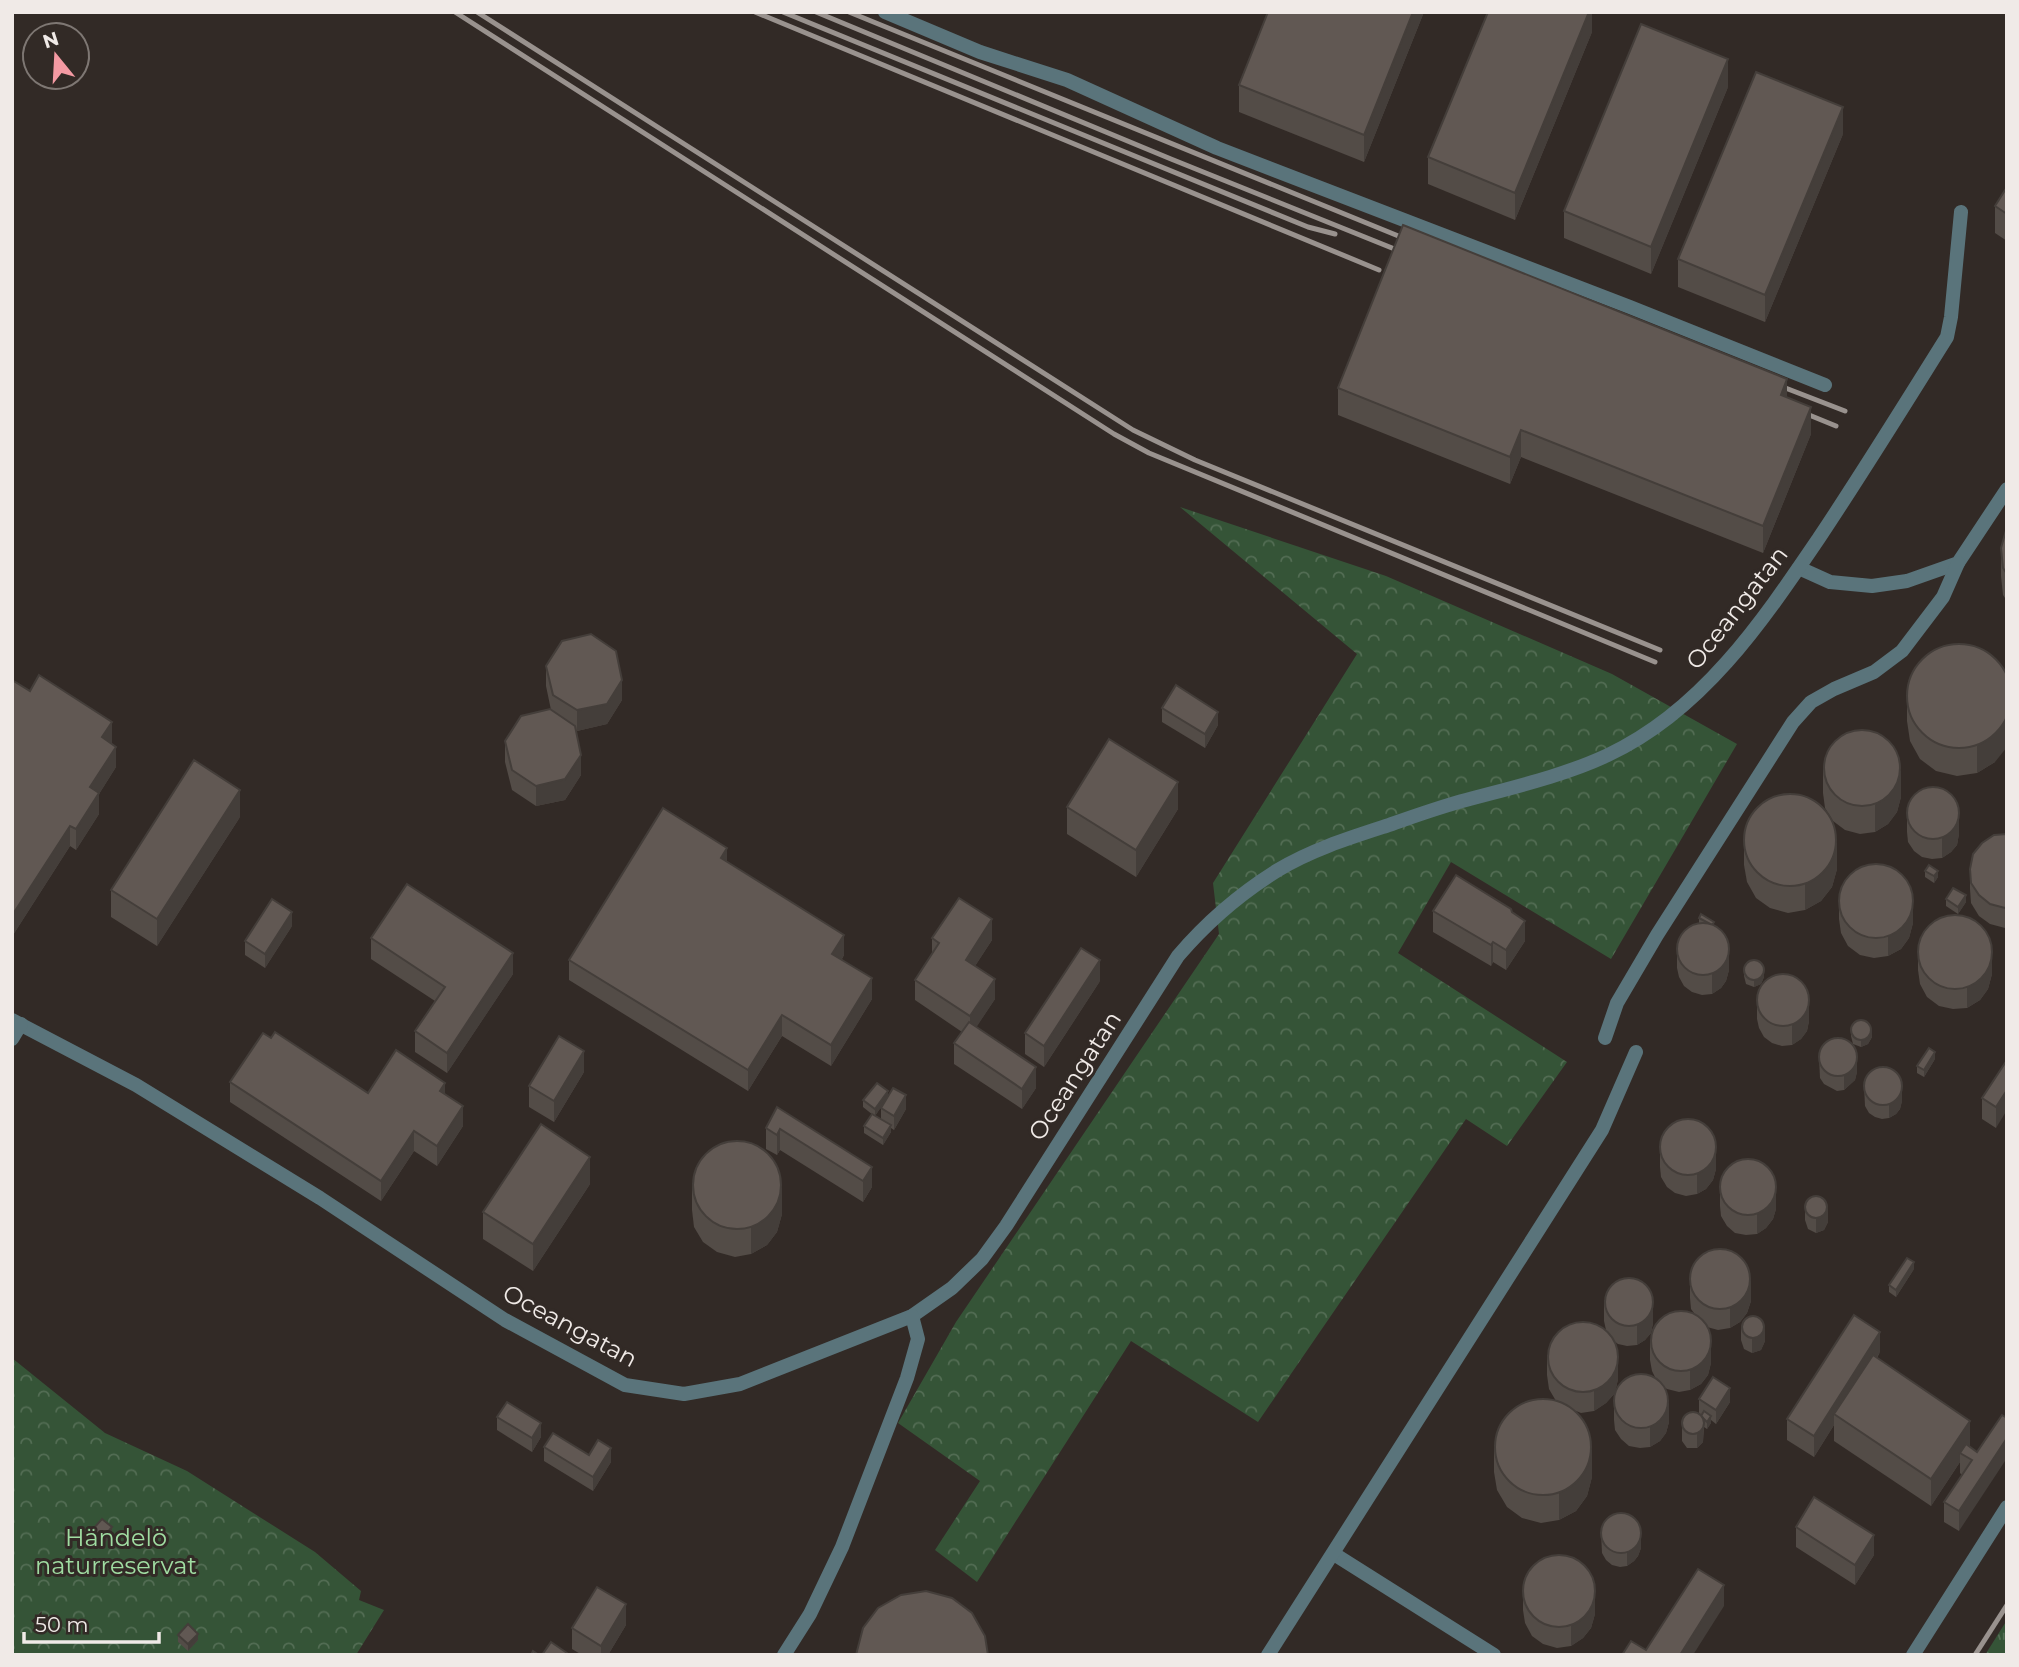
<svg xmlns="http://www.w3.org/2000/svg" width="2019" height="1667" viewBox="0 0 2019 1667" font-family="Montserrat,sans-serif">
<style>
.grass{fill:url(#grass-tufts)}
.forest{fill:url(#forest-crowns)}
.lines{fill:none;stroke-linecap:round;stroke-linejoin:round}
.minor{stroke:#5a747b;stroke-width:14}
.rail{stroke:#99928e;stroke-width:5}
.wall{fill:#534c47;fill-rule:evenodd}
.shaded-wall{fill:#443e3a}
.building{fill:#615853;stroke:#443e3a;stroke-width:2}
.labels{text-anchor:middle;stroke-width:6;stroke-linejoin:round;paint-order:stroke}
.street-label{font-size:24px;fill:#f0eae7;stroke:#322a26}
.park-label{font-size:24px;fill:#a0dda2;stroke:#322a26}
</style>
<defs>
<pattern id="grass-tufts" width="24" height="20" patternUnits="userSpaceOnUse" patternTransform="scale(1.75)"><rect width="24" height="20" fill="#355437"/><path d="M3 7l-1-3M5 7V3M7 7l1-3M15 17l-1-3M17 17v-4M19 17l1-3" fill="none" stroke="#536d54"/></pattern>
<pattern id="forest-crowns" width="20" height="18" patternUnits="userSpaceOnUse" patternTransform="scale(1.75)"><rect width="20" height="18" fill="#355437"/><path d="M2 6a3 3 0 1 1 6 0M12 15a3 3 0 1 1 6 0" fill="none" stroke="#536d54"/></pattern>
</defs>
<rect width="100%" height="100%" fill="#322a26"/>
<polygon class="grass" points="2007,1620 2007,1655 1985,1655"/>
<g class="forest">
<polygon points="1180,507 1386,576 1612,674 1737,744 1611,959 1451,862 1398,953 1567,1062 1507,1146 1466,1119 1258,1422 1131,1341 977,1582 935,1550 980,1481 898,1423 956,1322 1219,934 1213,883 1357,654"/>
<polygon points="12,1358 105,1433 187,1471 315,1552 361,1591 359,1600 384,1610 356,1655 12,1655"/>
</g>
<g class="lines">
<g class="minor">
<polyline points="885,12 980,52 1067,80 1217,148 1630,307 1825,385"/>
<polyline points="1799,568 1830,582 1872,586 1907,581 1958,563 2007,489"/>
<path d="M12,1020L136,1085L320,1198L505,1320L625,1385L684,1394L740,1384L912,1316L952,1288L982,1259L1006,1226L1178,956C1206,923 1241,893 1278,870C1311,850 1349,838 1386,826C1412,817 1439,807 1466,800C1514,787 1563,776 1608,755C1702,711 1762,622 1819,538C1863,472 1905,404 1947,337L1951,317L1961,212"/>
<polyline points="1605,1038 1617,1003 1657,935 1793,722 1811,702 1834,689 1874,672 1902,651 1943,597 1958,563"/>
<polyline points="12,1039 21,1024"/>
<polyline points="1334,1554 1494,1655"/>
<polyline points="784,1655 810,1614 842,1547 907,1378 918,1339 912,1316"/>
<polyline points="1268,1655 1602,1130 1636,1052"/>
<polyline points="1913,1655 2007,1507"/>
</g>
<g class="rail">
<polyline points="455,12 1114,434 1149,453 1655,662"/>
<polyline points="477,12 1133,430 1195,460 1660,650"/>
<polyline points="755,12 1379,270"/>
<polyline points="783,12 1308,227 1335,234"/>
<polyline points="816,12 1171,159 1412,256"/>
<polyline points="849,12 1418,244"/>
<polyline points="1770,382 1845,411"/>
<polyline points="1792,408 1836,426"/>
<polyline points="1975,1655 2007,1605"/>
</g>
</g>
<g class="wall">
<polygon points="1424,12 1364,162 1239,112 1239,85"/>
<polygon points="1592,12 1592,32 1515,220 1428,184 1428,157"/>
<polygon points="1728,87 1651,274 1564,238 1564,211"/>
<polygon points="1843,134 1765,322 1678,287 1678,259"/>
<polygon points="2007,187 2007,241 1995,233 1995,206"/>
<polygon points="1338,388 1787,397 1811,434 1763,553 1521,457 1510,484 1338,415"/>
<polygon points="2007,527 2007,601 2003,595 2001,576 2001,548"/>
<polygon points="546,666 622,700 607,724 577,731 576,730 581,775 565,800 536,806 512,790 505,762 505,741 551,710 546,686"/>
<polygon points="1912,673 1995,762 1977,773 1957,776 1936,771 1920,759 1910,741 1907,721 1907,694"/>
<polygon points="12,680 112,743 116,767 99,794 99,814 76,850 70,846 13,935"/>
<polygon points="1162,708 1218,725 1205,748 1162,722"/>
<polygon points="1823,766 1901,797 1897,812 1888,824 1875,832 1860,834 1845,830 1833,821 1825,808 1823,793"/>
<polygon points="1067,807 1178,809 1136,877 1067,834"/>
<polygon points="1907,811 1959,834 1957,845 1951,852 1942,858 1932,859 1922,857 1914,851 1908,842 1907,832"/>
<polygon points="240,817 157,946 111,917 111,890"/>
<polygon points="2007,834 2007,928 2005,928 1990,924 1979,916 1971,903 1970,889 1970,869"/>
<polygon points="1744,838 1837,869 1832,887 1821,901 1805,910 1788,913 1770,908 1756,898 1747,882 1744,865"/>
<polygon points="727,862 844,955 842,959 872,999 831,1066 782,1036 748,1091 569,980 569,960"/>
<polygon points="1925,871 1938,877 1934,883 1925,877"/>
<polygon points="1839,899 1913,923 1909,938 1901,949 1888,956 1874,958 1860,955 1848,946 1841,933 1839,919"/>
<polygon points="1946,899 1966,902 1958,914 1946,906"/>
<polygon points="1433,911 1512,912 1525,941 1506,970 1493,962 1491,966 1433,932"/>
<polygon points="1699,918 1714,925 1729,970 1726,981 1721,988 1712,994 1702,995 1692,992 1684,986 1679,977 1677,968 1677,947 1699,923"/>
<polygon points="292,926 265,968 245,955 245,941"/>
<polygon points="371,938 513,974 447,1073 415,1052 415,1031 435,1001 371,959"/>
<polygon points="932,938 992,940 975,966 995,999 976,1027 1036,1088 1022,1109 954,1064 954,1043 962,1032 915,1000 915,980 932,953"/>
<polygon points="1918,950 1992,974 1988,989 1980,1000 1967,1008 1953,1009 1939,1006 1927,997 1920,984 1918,970"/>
<polygon points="1744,969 1764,977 1761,984 1754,987 1746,984 1744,976"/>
<polygon points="1100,981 1044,1067 1025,1054 1025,1033"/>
<polygon points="1757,998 1809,1021 1807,1031 1801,1039 1792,1045 1782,1046 1772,1043 1764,1037 1759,1028 1757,1019"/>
<polygon points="1851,1029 1872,1037 1868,1044 1861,1047 1853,1044 1851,1036"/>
<polygon points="271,1038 368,1093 445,1095 463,1126 437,1166 414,1151 381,1201 230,1102 230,1082"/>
<polygon points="1819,1057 1857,1072 1855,1080 1844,1090 1837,1091 1824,1084 1820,1078"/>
<polygon points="1935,1059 1924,1077 1917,1073 1917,1066"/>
<polygon points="2007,1060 1996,1128 1982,1119 1982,1098"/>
<polygon points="584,1072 554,1122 529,1107 529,1086"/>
<polygon points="1864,1085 1902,1101 1900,1109 1896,1114 1889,1118 1882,1119 1875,1117 1869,1113 1865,1106"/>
<path d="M888,1097L906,1109L894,1130L891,1128V1132L883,1145L864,1133V1126L873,1115L863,1107V1100ZM885,1101L881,1108V1119L875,1116Z"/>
<polygon points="777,1107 872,1187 863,1202 780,1150 777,1155 766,1149 766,1128"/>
<polygon points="1660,1146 1716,1169 1713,1180 1706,1189 1697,1194 1686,1196 1675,1193 1667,1187 1661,1177 1660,1167"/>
<polygon points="692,1183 782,1214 777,1232 767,1245 751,1254 735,1257 717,1252 703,1242 694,1227 692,1210"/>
<polygon points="590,1184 533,1271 483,1239 483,1212"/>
<polygon points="1720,1185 1776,1209 1773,1219 1766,1228 1757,1234 1746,1235 1735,1233 1727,1226 1721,1216 1720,1206"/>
<polygon points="1805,1207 1828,1222 1824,1230 1816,1233 1808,1229 1805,1220"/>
<polygon points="1914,1269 1896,1297 1889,1292 1889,1285"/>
<polygon points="1690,1277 1751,1301 1747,1313 1740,1322 1730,1328 1718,1330 1707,1327 1711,1363 1708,1375 1701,1384 1690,1390 1679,1392 1667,1389 1664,1387 1669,1422 1666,1433 1660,1441 1650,1447 1640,1448 1629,1446 1621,1439 1615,1430 1614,1420 1614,1399 1655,1377 1652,1371 1650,1360 1650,1340 1694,1313 1691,1309 1690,1298"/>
<polygon points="1604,1300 1653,1323 1651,1333 1645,1340 1637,1345 1627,1346 1618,1344 1614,1341 1618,1379 1615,1393 1606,1403 1594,1411 1581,1413 1576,1411 1592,1477 1587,1496 1576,1511 1559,1520 1541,1523 1522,1518 1507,1507 1497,1490 1494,1472 1494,1445 1556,1401 1549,1389 1547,1375 1547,1355 1606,1330 1604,1321"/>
<polygon points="1741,1326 1765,1341 1761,1350 1752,1353 1744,1349 1741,1340"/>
<polygon points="1880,1352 1877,1358 1970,1447 1977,1452 1959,1531 1944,1522 1944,1502 1962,1475 1960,1473 1960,1462 1931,1506 1834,1441 1834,1425 1814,1457 1787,1440 1787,1419"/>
<polygon points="1699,1399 1730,1402 1716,1424 1711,1420 1711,1423 1707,1429 1704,1427 1703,1442 1697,1448 1687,1448 1682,1441 1682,1418 1701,1416 1702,1415 1699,1413"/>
<polygon points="497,1417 541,1437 532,1452 497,1430"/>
<polygon points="544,1447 589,1455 611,1462 593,1491 544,1461"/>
<polygon points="1796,1527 1874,1555 1855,1585 1796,1547"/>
<polygon points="93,1529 112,1534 103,1545 93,1536"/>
<polygon points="1601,1532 1641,1548 1638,1556 1634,1561 1627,1566 1620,1567 1612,1565 1606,1560 1602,1553"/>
<polygon points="1523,1590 1595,1614 1591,1628 1583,1638 1571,1646 1557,1648 1543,1644 1532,1636 1525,1623 1523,1610"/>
<polygon points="626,1625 608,1655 582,1655 572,1649 572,1628"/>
<polygon points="178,1635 198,1640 188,1651 178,1642"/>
</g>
<g class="shaded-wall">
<polygon points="1413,12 1424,12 1364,162 1364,135"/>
<polygon points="1589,12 1592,12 1592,32 1515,220 1515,193"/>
<polygon points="1728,59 1728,87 1651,274 1651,247"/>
<polygon points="1843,107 1843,134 1765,322 1765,295"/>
<polygon points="1787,379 1787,406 1781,395"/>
<polygon points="1811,407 1811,434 1763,553 1763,526"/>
<polygon points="1521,430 1521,457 1510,484 1510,457"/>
<polygon points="622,680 622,700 607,724 577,731 577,710"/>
<polygon points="1218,712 1218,725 1205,748 1205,734"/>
<polygon points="2007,719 2007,747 1995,762 1977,773 1977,746"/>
<polygon points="112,722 112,743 102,758 102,737"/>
<polygon points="116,747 116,767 99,794 99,814 76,850 76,829 90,787"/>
<polygon points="581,755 581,775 565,800 536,806 536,786"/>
<polygon points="1901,770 1901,797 1897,812 1888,824 1875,832 1875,805"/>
<polygon points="1178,782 1178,809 1136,877 1136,850"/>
<polygon points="240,790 240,817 157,946 157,919"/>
<polygon points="1959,814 1959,834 1957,845 1951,852 1942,858 1942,837"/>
<polygon points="70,826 70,846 13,935 13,914"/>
<polygon points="1837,842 1837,869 1832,887 1821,901 1805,910 1805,883"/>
<polygon points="727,848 727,868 721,858"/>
<polygon points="1938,871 1938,877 1934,883 1934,876"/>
<polygon points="1966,895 1966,902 1958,914 1958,907"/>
<polygon points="1913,903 1913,923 1909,938 1901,949 1888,956 1888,936"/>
<polygon points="292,912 292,926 265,968 265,954"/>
<polygon points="992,919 992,940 966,980 966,960"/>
<polygon points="1525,921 1525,941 1506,970 1506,950"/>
<polygon points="844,935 844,955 832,974 832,954"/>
<polygon points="1493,942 1493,962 1491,966 1491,945"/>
<polygon points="1729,950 1729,970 1726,981 1721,988 1712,994 1712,973"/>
<polygon points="513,953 513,974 447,1073 447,1053"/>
<polygon points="1992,954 1992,974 1988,989 1980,1000 1967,1008 1967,987"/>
<polygon points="1100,960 1100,981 1044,1067 1044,1046"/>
<polygon points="1764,970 1764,977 1761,984 1754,987 1754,980"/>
<polygon points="872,978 872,999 831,1066 831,1045"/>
<polygon points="995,979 995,999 970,1037 970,1016"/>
<polygon points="1809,1001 1809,1021 1807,1031 1801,1039 1792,1045 1792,1024"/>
<polygon points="782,1015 782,1036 748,1091 748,1070"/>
<polygon points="1872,1030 1872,1037 1868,1044 1861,1047 1861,1040"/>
<polygon points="584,1051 584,1072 554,1122 554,1101"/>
<polygon points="1935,1052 1935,1059 1924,1077 1924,1070"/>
<polygon points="1857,1059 1857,1072 1855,1080 1844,1090 1844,1076"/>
<polygon points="1036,1067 1036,1088 1022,1109 1022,1089"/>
<polygon points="445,1083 445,1104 440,1091"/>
<polygon points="1902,1087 1902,1101 1900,1109 1896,1114 1889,1118 1889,1104"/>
<polygon points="2007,1090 2007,1110 1996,1128 1996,1107"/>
<polygon points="888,1091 888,1097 875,1116 875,1109"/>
<polygon points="906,1095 906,1109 894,1130 894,1116"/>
<polygon points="463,1106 463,1126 437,1166 437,1146"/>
<polygon points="891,1125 891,1132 883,1145 883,1138"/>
<polygon points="780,1129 780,1150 777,1155 777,1135"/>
<polygon points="414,1131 414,1151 381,1201 381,1181"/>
<polygon points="1716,1149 1716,1169 1713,1180 1706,1189 1697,1194 1697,1174"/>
<polygon points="590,1157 590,1184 533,1271 533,1244"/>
<polygon points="872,1167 872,1187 863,1202 863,1181"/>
<polygon points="782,1187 782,1214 777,1232 767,1245 751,1254 751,1227"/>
<polygon points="1776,1188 1776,1209 1773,1219 1766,1228 1757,1234 1757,1213"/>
<polygon points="1828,1208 1828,1222 1824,1230 1816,1233 1816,1219"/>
<polygon points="1914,1262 1914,1269 1896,1297 1896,1290"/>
<polygon points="1751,1280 1751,1301 1747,1313 1740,1322 1730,1328 1730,1308"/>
<polygon points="1653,1303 1653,1323 1651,1333 1645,1340 1637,1345 1637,1325"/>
<polygon points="1765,1328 1765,1341 1761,1350 1752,1353 1752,1339"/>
<polygon points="1880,1332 1880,1352 1839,1417 1834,1414 1834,1425 1814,1457 1814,1436"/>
<polygon points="1711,1343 1711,1363 1708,1375 1701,1384 1690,1390 1690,1370"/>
<polygon points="1618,1358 1618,1379 1615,1393 1606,1403 1594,1411 1594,1390"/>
<polygon points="1730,1388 1730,1402 1716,1424 1716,1410"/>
<polygon points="1669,1402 1669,1422 1666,1433 1660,1441 1650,1447 1650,1426"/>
<polygon points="1711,1416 1711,1423 1707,1429 1707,1422"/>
<polygon points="1704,1420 1703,1442 1697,1448 1697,1435"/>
<polygon points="1970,1421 1970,1448 1960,1453 1960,1462 1931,1506 1931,1479"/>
<polygon points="541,1423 541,1437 532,1452 532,1438"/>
<polygon points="2007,1438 2007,1458 1959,1531 1959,1511"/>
<polygon points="611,1448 611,1462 593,1491 593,1477"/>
<polygon points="1592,1449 1592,1477 1587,1496 1576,1511 1559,1520 1559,1493"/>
<polygon points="112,1527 112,1534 103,1545 103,1538"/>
<polygon points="1641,1534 1641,1548 1638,1556 1634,1561 1627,1566 1627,1552"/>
<polygon points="1874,1535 1874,1555 1855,1585 1855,1565"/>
<polygon points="1724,1585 1724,1606 1693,1655 1680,1655"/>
<polygon points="1595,1593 1595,1614 1591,1628 1583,1638 1571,1646 1571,1626"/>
<polygon points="626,1604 626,1625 608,1655 601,1655 601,1646"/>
<polygon points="198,1634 198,1640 188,1651 188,1644"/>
</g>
<g class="building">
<polygon points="1268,12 1413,12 1364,135 1239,85"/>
<polygon points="1488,12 1589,12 1515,193 1428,157"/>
<polygon points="1641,24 1728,59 1651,247 1564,211"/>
<polygon points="1756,72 1843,107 1765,295 1678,259"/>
<polygon points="2007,187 2007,214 1995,206"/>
<polygon points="1403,225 1787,379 1781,395 1811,407 1763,526 1521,430 1510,457 1338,388"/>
<polygon points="2007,527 2007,574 2003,568 2001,548"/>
<polygon points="591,634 616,651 622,680 607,704 577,710 553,695 546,666 562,641"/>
<circle cx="1959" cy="696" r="52"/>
<polygon points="39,675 112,722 102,737 116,747 90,787 99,793 76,829 70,826 13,914 12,680 30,691"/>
<polygon points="1176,685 1218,712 1205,734 1162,708"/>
<polygon points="550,709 575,726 581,755 565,779 536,786 512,770 505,741 521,716"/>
<circle cx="1862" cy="768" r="38"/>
<polygon points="1109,739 1178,782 1136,850 1067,807"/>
<polygon points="194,760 240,790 157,919 111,890"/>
<circle cx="1933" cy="813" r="26"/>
<circle cx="1790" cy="840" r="46"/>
<polygon points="663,808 727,848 721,858 844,935 832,954 872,978 831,1045 782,1015 748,1070 569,960"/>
<polygon points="2007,834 2007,907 2005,908 1990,904 1979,895 1971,883 1970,869 1973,854 1982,843 1994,835"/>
<circle cx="1876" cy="901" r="37"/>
<polygon points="1929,865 1938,871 1934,876 1925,871"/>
<polygon points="1456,875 1511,909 1512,912 1525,921 1506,950 1493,942 1491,945 1433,911"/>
<polygon points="407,884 513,953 447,1053 415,1031 445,987 371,938"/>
<polygon points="1953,888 1966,895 1958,907 1946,899"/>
<polygon points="959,898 992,919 966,960 995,979 970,1016 915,980 939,943 932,938"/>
<polygon points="272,899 292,912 265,954 245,941"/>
<polygon points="1701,914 1714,922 1712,925 1699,918"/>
<circle cx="1955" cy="952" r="37"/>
<circle cx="1703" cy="949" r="26"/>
<polygon points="1081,948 1100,960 1044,1046 1025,1033"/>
<circle cx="1754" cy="970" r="10"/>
<circle cx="1783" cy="1000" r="26"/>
<circle cx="1861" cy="1030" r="10"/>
<polygon points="969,1022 1036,1067 1022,1089 954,1043"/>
<polygon points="275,1032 368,1093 396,1050 445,1083 440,1091 463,1106 437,1146 414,1131 381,1181 230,1082 263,1033 271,1038"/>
<polygon points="559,1036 584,1051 554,1101 529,1086"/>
<circle cx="1838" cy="1057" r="19"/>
<polygon points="1929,1048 1935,1052 1924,1070 1917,1066"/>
<polygon points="2007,1060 2007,1090 1996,1107 1982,1098"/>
<circle cx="1883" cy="1086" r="19"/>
<polygon points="877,1083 888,1091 875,1109 863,1100"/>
<polygon points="893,1088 906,1095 894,1116 881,1108"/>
<polygon points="777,1107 872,1167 863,1181 780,1129 777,1135 766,1128"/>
<polygon points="872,1114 891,1125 883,1138 864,1126"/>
<circle cx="1688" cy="1147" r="28"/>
<polygon points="541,1124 590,1157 533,1244 483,1212"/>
<circle cx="737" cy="1185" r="44"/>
<circle cx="1748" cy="1187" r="28"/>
<circle cx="1816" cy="1207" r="11"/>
<circle cx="1720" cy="1279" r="30"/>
<polygon points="1907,1258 1914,1262 1896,1290 1889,1285"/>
<circle cx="1629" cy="1302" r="24"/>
<circle cx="1681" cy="1341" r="30"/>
<polygon points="1854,1315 1880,1332 1814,1436 1787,1419"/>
<circle cx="1753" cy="1327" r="11"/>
<circle cx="1583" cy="1357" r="35"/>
<polygon points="1873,1355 1970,1421 1931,1479 1834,1414"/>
<circle cx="1641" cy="1401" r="27"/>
<polygon points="1713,1377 1730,1388 1716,1410 1699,1399"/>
<circle cx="1543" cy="1447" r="48"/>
<polygon points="507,1402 541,1423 532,1438 497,1417"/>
<polygon points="1704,1411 1711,1416 1707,1422 1701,1416"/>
<circle cx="1693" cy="1423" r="11"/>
<polygon points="2002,1415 2007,1418 2007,1438 1959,1511 1944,1502 1972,1460 1960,1453 1966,1444 1977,1452"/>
<polygon points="553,1433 589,1455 598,1440 611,1448 593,1477 544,1447"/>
<polygon points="1814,1497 1874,1535 1855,1565 1796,1527"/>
<circle cx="1621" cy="1533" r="20"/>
<polygon points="102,1519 112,1527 103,1538 93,1529"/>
<circle cx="1559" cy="1591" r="36"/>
<polygon points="1698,1569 1724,1585 1680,1655 1622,1655 1631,1641 1646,1650"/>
<polygon points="597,1587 626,1604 601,1646 572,1628"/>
<polygon points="926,1591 952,1598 972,1613 985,1636 988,1655 856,1655 863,1628 878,1608 901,1595"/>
<polygon points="188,1624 198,1634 188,1644 178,1635"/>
<polygon points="551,1642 567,1653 566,1655 542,1655"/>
<polygon points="533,1651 539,1655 531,1655"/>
</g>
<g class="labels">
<g class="street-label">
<text transform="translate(1737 608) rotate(-52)" y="8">Oceangatan</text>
<text transform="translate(1075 1076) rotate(-57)" y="8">Oceangatan</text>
<text transform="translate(570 1326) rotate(28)" y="8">Oceangatan</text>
</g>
<g class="park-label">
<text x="116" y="1546">Händelö<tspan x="116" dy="28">naturreservat</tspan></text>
</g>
</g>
<rect width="2019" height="1667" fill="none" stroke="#f0eae7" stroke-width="28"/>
<g transform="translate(56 56) rotate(342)"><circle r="33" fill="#322a26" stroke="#7e7773" stroke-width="2"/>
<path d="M0-5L12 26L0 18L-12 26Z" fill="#f49aa3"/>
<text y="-10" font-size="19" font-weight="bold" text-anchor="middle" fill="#f0eae7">N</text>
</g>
<path d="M24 1632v10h135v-10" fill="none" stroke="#f0eae7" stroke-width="3.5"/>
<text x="35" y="1632" font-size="21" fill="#f0eae7" stroke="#322a26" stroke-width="5" paint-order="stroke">50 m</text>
</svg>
